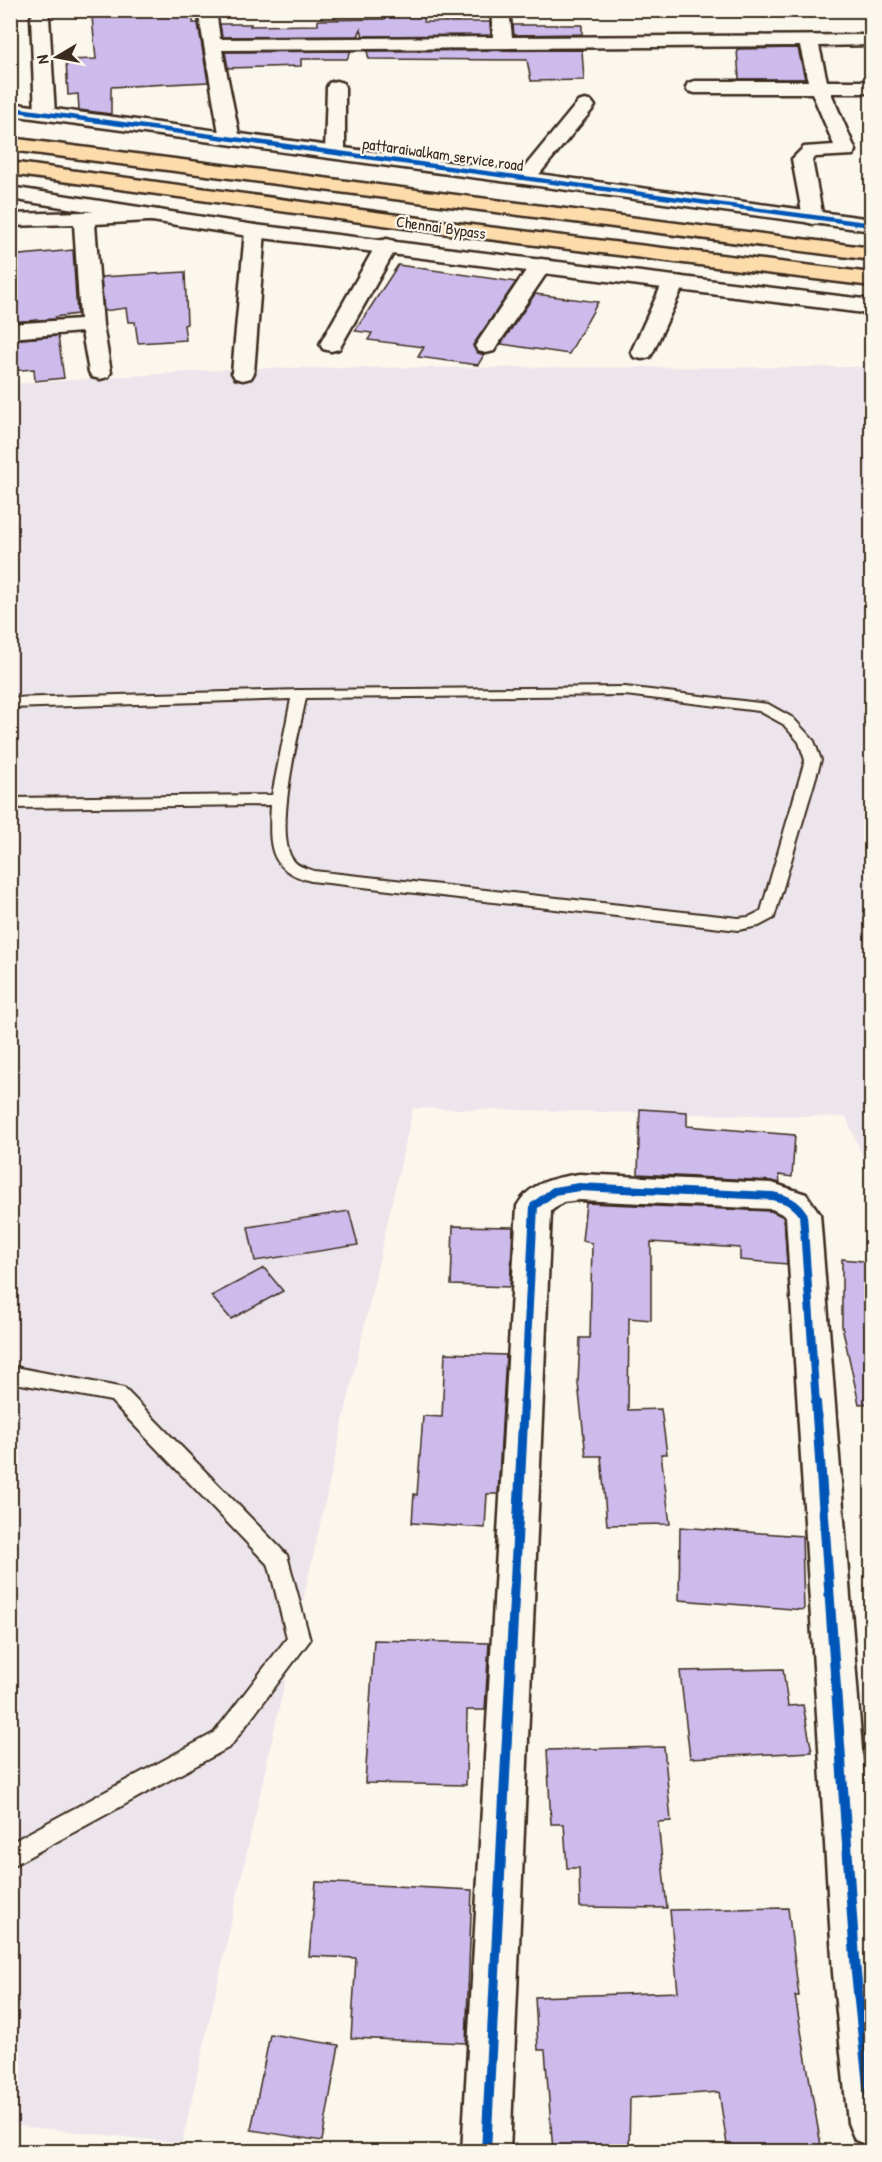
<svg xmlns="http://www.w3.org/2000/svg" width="882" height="2162" viewBox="0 0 882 2162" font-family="'Patrick Hand',sans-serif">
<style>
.built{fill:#ede5ec}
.building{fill:#ccbbeb;stroke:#3b2a1e;stroke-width:1.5}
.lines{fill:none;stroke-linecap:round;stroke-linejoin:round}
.lane-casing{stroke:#3b2a1e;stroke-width:4}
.street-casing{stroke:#3b2a1e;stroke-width:5}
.secondary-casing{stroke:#3b2a1e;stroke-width:5}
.highway-casing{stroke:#3b2a1e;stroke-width:5}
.lane{fill:#fbf7ec;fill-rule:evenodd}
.street{fill:#fbf7ec;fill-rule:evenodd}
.secondary{fill:#fbf7ec;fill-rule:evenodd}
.highway{fill:#fddcac;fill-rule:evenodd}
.cycleway-far2-casing{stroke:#fbf7ec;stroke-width:7}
.cycleway-far1-casing{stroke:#fbf7ec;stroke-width:11}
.cycleway-casing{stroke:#fbf7ec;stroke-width:14}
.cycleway-far2{stroke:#0057b8;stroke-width:4.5}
.cycleway-far1{stroke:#0057b8;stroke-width:8}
.cycleway{stroke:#0057b8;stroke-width:10}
.labels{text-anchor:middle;stroke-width:4.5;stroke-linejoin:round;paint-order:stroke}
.far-street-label{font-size:16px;fill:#3b2a1e;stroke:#fbf7ec}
</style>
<rect width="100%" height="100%" fill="#fbf7ec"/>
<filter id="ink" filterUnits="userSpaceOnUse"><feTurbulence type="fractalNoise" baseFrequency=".0167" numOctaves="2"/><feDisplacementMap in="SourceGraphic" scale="12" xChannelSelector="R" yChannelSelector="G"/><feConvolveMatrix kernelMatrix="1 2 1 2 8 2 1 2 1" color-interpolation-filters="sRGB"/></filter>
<g filter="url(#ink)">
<polygon class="built" points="871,367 871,1177 846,1117 413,1108 182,2143 11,2125 11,384 248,368"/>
<g class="building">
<polygon points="163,10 193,10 193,23 198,23 208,82 111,87 111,114 79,110 78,94 68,95 66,60 96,59 92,17 163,13"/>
<polygon points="382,10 422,10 424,22 490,22 491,35 363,36 361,29 358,36 222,37 220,24 251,24 250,26 318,25 318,20 384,19"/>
<polygon points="513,25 582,25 582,34 514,35"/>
<polygon points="798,48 805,79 739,79 737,49"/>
<polygon points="582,50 584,80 531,81 527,60 369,59 367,51"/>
<polygon points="351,51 347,59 301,59 301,66 228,68 225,52"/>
<polygon points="73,250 77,314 55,317 55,319 10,322 10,256"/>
<polygon points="398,265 516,282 473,345 476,352 484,355 478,365 418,357 424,347 368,340 372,333 355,331"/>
<polygon points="185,272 187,324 184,325 186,340 138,343 135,322 128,322 126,308 104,311 101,277"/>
<polygon points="535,294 598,302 569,354 501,344"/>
<polygon points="58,336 64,378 35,381 34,369 10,371 10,340"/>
<polygon points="640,1109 687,1112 687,1126 795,1135 792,1177 779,1175 780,1183 772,1181 638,1174"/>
<polygon points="586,1203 771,1211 784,1217 787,1264 740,1260 740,1248 651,1242 651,1320 629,1318 628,1410 661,1409 667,1454 661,1454 670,1524 607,1525 601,1456 586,1456 578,1383 580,1338 590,1338 592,1243 582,1241"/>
<polygon points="349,1211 358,1245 255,1261 248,1227"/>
<polygon points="453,1226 513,1227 510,1287 451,1285"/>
<polygon points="842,1259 872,1262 872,1403 859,1404 842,1326"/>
<polygon points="264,1268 283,1291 231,1319 211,1296"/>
<polygon points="445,1353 506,1355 498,1494 487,1494 485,1528 412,1523 414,1494 417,1495 423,1416 442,1417"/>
<polygon points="680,1527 802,1536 804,1610 679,1600"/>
<polygon points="374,1640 489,1643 485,1710 467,1710 466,1785 365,1783"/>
<polygon points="783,1669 788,1706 803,1705 812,1752 690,1758 680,1671"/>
<polygon points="664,1747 671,1821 658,1822 667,1908 580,1907 579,1868 567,1868 564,1824 551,1824 547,1750"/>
<polygon points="316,1882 472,1890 466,2043 351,2038 356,1958 309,1956"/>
<polygon points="788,1908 799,1996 795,1996 822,2151 728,2151 719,2092 630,2098 629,2151 553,2151 545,2050 538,2050 535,1997 678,1992 670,1910"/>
<polygon points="270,2034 339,2045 322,2141 251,2130"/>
</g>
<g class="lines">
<defs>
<g id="lane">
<path d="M625,687L768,704L793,718L814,741L821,760L774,918L759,926L738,930L311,881C267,870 269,844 271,805L10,808V798L272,795L291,699L10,708V698L299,690ZM625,695L759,711L783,724L799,742L805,760L761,911L749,917L738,918L314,871C306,868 298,867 293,860C273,834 299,732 306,698Z"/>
<polygon points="10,1366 124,1388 287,1555 310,1640 230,1747 10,1867 10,1843 214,1733 287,1638 269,1566 111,1401 10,1382"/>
</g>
<g id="street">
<polygon points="198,10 216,10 220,39 493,37 491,10 509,10 512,37 872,35 872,45 819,46 827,81 872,81 872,93 831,93 856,151 853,155 816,157 812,160 823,218 820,222 813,224 806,222 803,218 792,159 804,147 834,145 812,93 695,93 688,91 686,87 688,83 695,81 808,81 800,46 222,50 240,139 237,143 223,143 220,139"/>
<polygon points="40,12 46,13 49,17 55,114 52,118 38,118 35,114 31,17 34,13"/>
<polygon points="336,81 343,83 345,87 345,153 342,157 328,157 325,153 327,87 329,83"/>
<polygon points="585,100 592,102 595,106 592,110 532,183 518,183 515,179 518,175 578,102"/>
<polygon points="159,210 166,212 169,216 166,220 95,224 103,325 111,372 108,377 100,379 92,377 89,372 82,332 10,338 10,324 80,319 74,224 10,226 10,214"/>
<polygon points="255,225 262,227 265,231 254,373 251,378 243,380 235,378 232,373 245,231 248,227"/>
<polygon points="387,239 394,241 398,245 342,344 339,349 331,351 323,349 320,344 376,245 380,241"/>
<polygon points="541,259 549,260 552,265 497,346 494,351 486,353 478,351 475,346 533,260"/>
<polygon points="674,276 682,277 685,282 653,352 650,357 642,359 634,357 631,352 663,282 666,277"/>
<path d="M579,1174L772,1183L806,1194L820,1214L872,1877V2147L855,2140L848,2123L833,1973L786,1216L772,1209L579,1200L563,1202L551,1211L510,2152H462L517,1206C530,1182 554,1178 579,1174Z"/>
</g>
<g id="secondary">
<polygon points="10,103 872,219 872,231 10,115"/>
<polygon points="10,187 255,225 872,300 872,314 255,237 10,199"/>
</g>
<g id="highway">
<polygon points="10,138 872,248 872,260 10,150"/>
<polygon points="10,162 471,225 872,273 872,286 471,237 10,174"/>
</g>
</defs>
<use href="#lane" class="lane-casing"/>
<use href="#street" class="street-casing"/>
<use href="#secondary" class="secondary-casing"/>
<use href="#highway" class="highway-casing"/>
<use href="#lane" class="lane"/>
<use href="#street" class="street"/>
<use href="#secondary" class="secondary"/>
<use href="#highway" class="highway"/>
<defs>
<polyline id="cycleway-far2" points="10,109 872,225"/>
<path id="cycleway-far1" d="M524,1404L534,1206L554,1191L579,1187L772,1196C786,1199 795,1202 803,1214L816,1404"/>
<g id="cycleway">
<polyline points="816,1402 856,1973 872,2123"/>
<polyline points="486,2152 524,1402"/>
</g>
</defs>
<use href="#cycleway-far2" class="cycleway-far2-casing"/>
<use href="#cycleway-far1" class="cycleway-far1-casing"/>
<use href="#cycleway" class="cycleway-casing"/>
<use href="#cycleway-far2" class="cycleway-far2"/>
<use href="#cycleway-far1" class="cycleway-far1"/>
<use href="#cycleway" class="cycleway"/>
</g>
</g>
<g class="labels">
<g class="far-street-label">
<text transform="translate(443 154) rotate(8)" y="6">pattaraiwalkam service road</text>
<text transform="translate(441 227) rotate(8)" y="6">Chennai Bypass</text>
</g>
</g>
<rect width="882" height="2162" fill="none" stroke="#fbf7ec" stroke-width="36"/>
<rect x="18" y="18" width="846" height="2126" fill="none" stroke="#3b2a1e" stroke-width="2" filter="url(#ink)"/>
<g transform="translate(57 57) rotate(260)" stroke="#fbf7ec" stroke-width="4.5" paint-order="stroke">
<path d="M0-4.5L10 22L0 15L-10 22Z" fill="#3b2a1e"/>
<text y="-9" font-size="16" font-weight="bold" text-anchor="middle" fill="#3b2a1e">N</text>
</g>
</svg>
